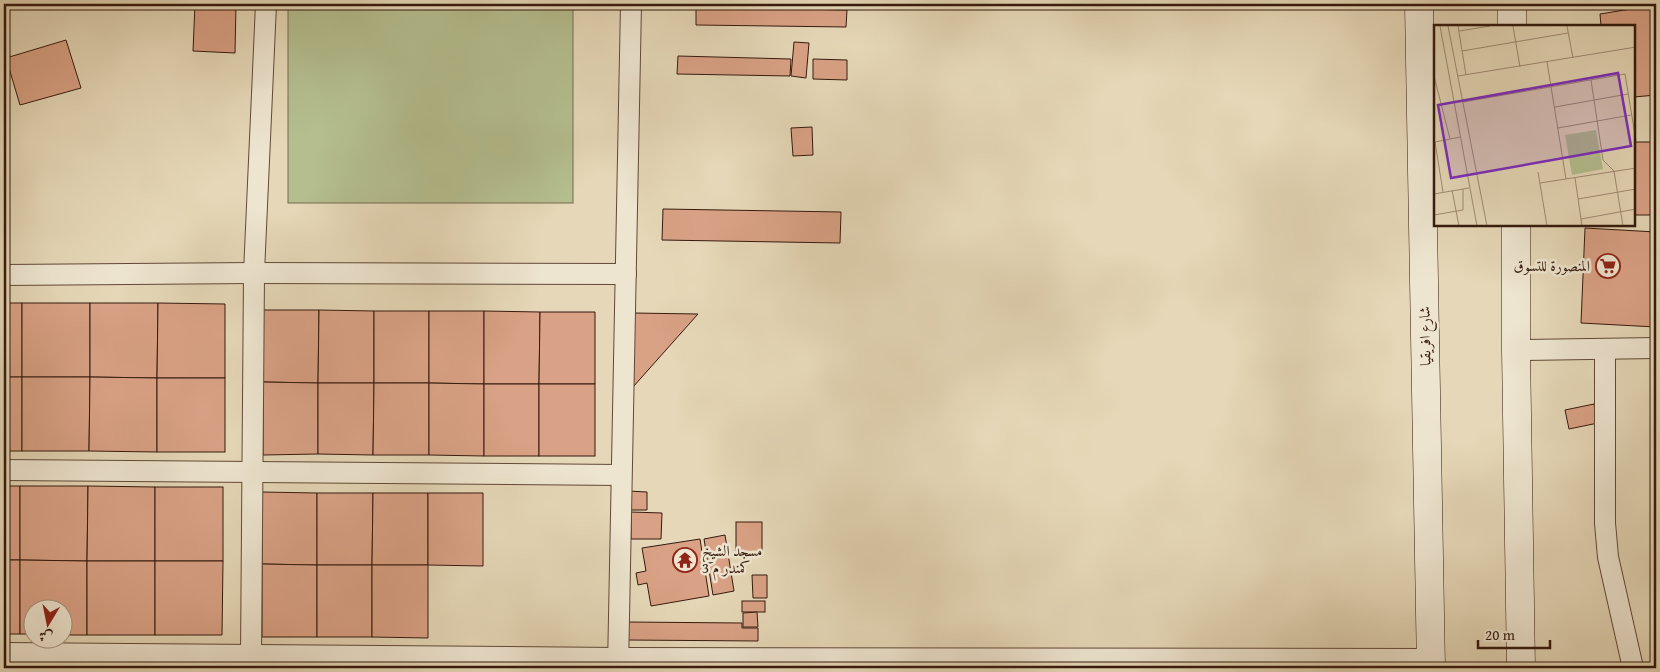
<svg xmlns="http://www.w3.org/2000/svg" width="1660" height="672" viewBox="0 0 1660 672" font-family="'Gentium Book Plus',Amiri,serif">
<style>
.green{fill:#b4be8f;stroke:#746c4e}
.building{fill:#d9a185;stroke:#351a0c}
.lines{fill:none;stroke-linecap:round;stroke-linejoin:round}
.street-casing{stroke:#614937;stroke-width:22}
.secondary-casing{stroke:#351a0c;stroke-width:29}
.street{stroke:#eee5d0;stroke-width:20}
.secondary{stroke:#eee5d0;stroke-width:28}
.labels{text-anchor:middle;stroke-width:5;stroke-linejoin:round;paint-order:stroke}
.poi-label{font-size:15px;fill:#351a0c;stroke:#eee5d0;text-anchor:end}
.street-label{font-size:15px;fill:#351a0c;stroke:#eee5d0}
.inset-road{fill:none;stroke:#9f8b73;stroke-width:1}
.view{fill:#7b2cbf;fill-opacity:0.15;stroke:#7b2cbf;stroke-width:2.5}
.inset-edge{fill:none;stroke:#351a0c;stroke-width:2.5}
</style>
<rect width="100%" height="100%" fill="#e5d7b7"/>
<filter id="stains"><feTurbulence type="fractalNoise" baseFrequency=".004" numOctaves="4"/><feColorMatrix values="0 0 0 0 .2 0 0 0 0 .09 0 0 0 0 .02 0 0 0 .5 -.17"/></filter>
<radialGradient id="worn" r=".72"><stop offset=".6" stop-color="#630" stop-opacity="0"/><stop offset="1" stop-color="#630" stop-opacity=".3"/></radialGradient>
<rect class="green" x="288" y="4" width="285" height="199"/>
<g class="building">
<polygon points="195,4 236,4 235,53 193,51"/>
<polygon points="1656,5 1656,95 1634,97 1634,26 1601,26 1600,14"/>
<polygon points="696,7 847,10 846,27 696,25"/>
<polygon points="66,40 81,88 20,105 6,58"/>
<polygon points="794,42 809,43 806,78 791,76"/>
<polygon points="678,56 791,59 790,76 677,74"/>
<polygon points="813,59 847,60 847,80 813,79"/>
<polygon points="812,127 813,155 793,156 791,128"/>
<rect x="1634" y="142" width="22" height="73"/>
<polygon points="663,209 841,212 840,243 662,240"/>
<polygon points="1585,228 1656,232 1656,327 1581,323"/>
<rect x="4" y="303" width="18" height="74"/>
<rect x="22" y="303" width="68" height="74"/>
<polygon points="90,303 158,303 157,378 90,377"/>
<polygon points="158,303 225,304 225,378 157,378"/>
<polygon points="263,310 319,310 318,383 263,382"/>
<polygon points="319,310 374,311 374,383 318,383"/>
<rect x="374" y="311" width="55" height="72"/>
<polygon points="429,311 484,311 484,384 429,383"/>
<polygon points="484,311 540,312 539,384 484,384"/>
<polygon points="540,312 595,312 595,384 539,384"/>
<polygon points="633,313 698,314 633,387"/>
<rect x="4" y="377" width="18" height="74"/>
<polygon points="22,377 90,377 89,451 22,451"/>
<polygon points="90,377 157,378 157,452 89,451"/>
<rect x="157" y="378" width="68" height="74"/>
<polygon points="263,382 318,383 318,454 263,455"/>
<polygon points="318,383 374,383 373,455 318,454"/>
<polygon points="374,383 429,383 429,455 373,455"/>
<polygon points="429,383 484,384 484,456 429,455"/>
<rect x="484" y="384" width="55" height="72"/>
<rect x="539" y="384" width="56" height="72"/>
<polygon points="1594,404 1598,423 1569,429 1565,410"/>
<rect x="4" y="486" width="16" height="74"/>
<polygon points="20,486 88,486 87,561 20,560"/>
<polygon points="88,486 155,487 155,561 87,561"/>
<rect x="155" y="487" width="68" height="74"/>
<polygon points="628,491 647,492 647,510 628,510"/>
<polygon points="262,492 317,493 317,565 262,564"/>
<polygon points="317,493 373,493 372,565 317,565"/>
<polygon points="373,493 428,493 428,565 372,565"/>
<polygon points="428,493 483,493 483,566 428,565"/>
<polygon points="631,512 662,513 661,539 631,539"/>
<rect x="736" y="522" width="26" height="34"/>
<polygon points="725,535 734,591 713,595 704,539"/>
<polygon points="700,539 709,596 651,606 647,583 638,585 636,573 646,571 642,548"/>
<rect x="4" y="560" width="16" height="74"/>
<polygon points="20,560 87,561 87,635 62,635 62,610 32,610 32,634 20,634"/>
<rect x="87" y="561" width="68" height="74"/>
<polygon points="155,561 223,561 222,635 155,635"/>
<polygon points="262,564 317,565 317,637 262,637"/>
<rect x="317" y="565" width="55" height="72"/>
<polygon points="372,565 428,565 428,638 372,637"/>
<polygon points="752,575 767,575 767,598 753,598"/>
<rect x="742" y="601" width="23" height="11"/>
<polygon points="757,612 758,627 743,627 743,613"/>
<polygon points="627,622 742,623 742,628 758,628 758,641 627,640"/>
</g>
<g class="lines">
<defs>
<g id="street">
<polyline points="4,275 254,273 626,274"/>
<polyline points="1516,350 1656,348"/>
<polyline points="1605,350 1605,523 1608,557 1633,668"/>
<polyline points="4,470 621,475"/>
<polyline points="4,653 618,658 1431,659"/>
<polyline points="251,655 254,273 266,4"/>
<polyline points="618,668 631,4"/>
</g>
<g id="secondary">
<polyline points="1419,4 1431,668"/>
<polyline points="1512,4 1512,26"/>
<polyline points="1516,225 1516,350 1521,668"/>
</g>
</defs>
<use href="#street" class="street-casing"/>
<use href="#secondary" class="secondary-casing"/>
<use href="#street" class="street"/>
<use href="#secondary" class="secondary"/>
</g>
<defs>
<symbol id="supermarket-ring" viewBox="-11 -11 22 22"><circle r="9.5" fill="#eee5d0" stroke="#8f2418" stroke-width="1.5"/><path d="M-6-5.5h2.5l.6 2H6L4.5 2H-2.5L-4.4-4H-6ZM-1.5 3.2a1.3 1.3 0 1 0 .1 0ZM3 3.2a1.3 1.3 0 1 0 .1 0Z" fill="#8f2418"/></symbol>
<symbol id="temple-ring" viewBox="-11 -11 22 22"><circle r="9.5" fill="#eee5d0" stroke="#8f2418" stroke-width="1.5"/><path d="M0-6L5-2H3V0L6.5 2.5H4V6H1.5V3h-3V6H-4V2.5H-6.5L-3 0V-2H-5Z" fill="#8f2418"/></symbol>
</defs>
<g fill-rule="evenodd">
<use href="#supermarket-ring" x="1594" y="252" width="28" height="28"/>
<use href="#temple-ring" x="671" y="546" width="28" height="28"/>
</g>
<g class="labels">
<g class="poi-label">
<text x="1590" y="271">المنصورة للتسوق</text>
<text x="702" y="556" text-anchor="start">مسجد الشيخ<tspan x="702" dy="17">كمندر م 3</tspan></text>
</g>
<g class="street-label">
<text transform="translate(1425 336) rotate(-91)" y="5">شارع افريقيا</text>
</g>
</g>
<g transform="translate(1434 25)">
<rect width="201" height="201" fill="#e5d7b7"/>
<path d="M162,105L169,144L138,150L131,110Z" fill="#b4be8f"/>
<path class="inset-road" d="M6,1L43,201M14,1L53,201M24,1L32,50M79,1L86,42M133,1L139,33M25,6L56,1M28,26L134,8M113,37L132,154M0,51L16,114M24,51L202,22M157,55L169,135L180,146L189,201M29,77L191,49L202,116M121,82L194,69M124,103L197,90M1,117L9,167M1,117L26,112M104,147L113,201M141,153L148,201M106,158L202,143M18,165L25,201M0,169L35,163M144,174L202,164M0,190L29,185V164M147,194L202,184"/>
<path class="view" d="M184,48L197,121L17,153L4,80Z"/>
<rect width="201" height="201" class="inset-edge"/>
</g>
<rect width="1660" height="672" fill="none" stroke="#e5d7b7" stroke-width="20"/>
<rect x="5" y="5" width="1650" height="662" fill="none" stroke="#351a0c" stroke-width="2.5"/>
<rect x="10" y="10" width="1640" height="652" fill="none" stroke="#351a0c"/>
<g transform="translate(48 624) rotate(190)"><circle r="24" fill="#eee5d0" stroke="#a49482"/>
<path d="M0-4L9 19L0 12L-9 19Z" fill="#8f2418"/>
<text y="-8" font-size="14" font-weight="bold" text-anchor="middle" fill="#351a0c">ش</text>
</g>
<path d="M1478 640v8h72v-8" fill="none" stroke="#351a0c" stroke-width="2.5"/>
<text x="1485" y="640" font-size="15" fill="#351a0c" stroke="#eee5d0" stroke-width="4" paint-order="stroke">20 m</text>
<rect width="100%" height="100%" filter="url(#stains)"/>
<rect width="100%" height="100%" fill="url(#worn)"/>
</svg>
